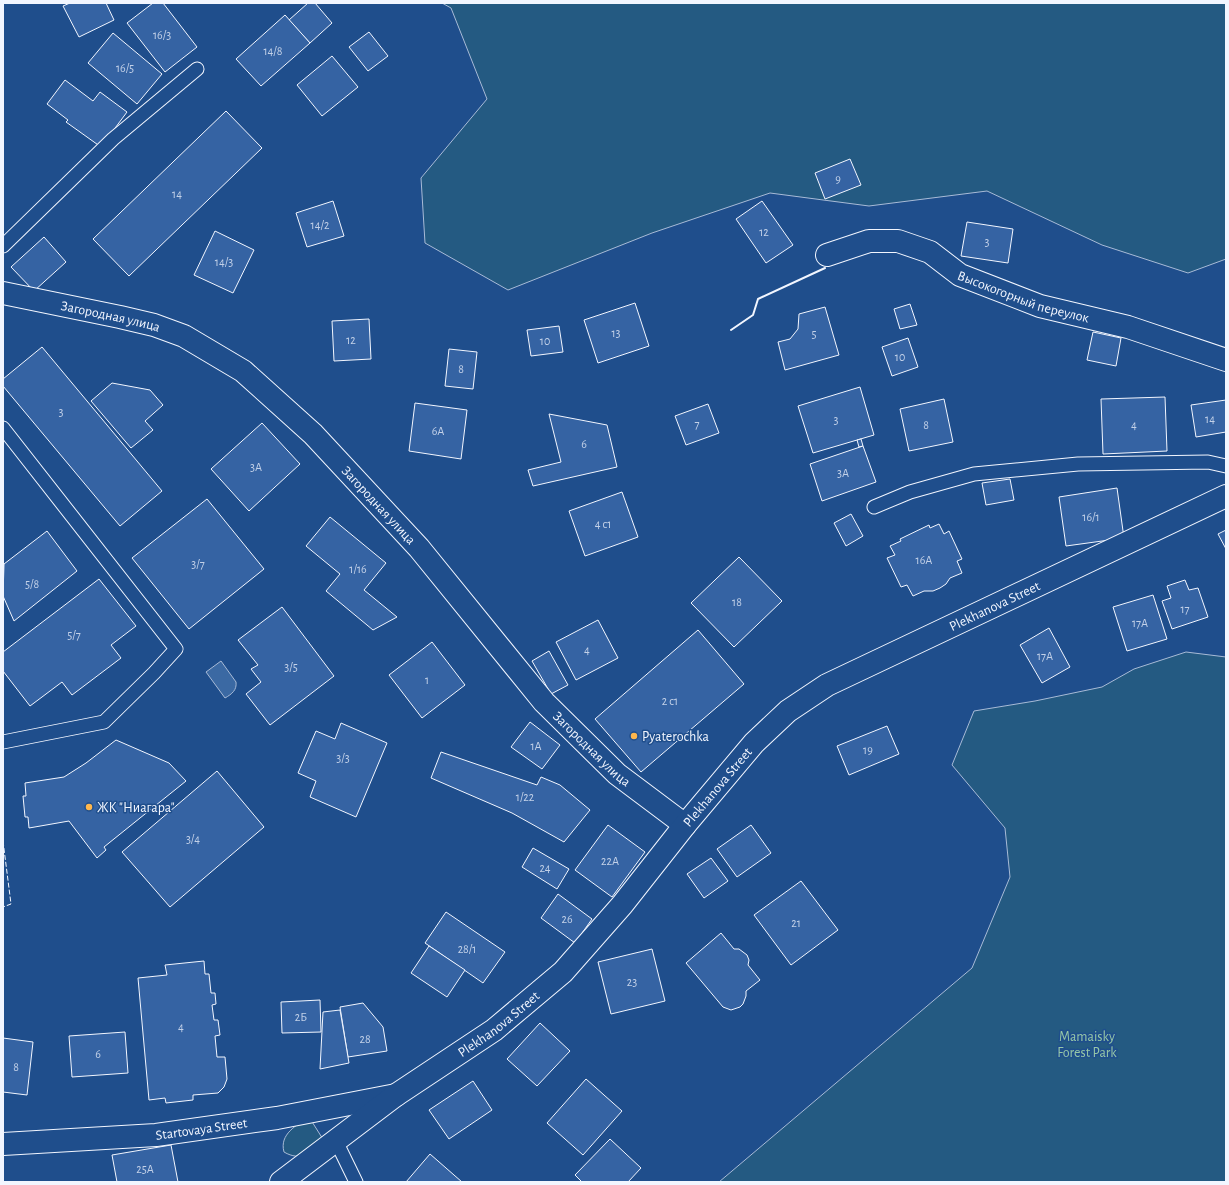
<svg xmlns="http://www.w3.org/2000/svg" width="1229" height="1185" viewBox="0 0 1229 1185" font-family="'Alegreya Sans',sans-serif">
<style>
.green{fill:#245a82;stroke:#a8bbd7}
.water{fill:#3b69a3;stroke:#a8bbd7}
.building{fill:#3563a3;stroke:#f2f6ff}
.lines{fill:none;stroke-linecap:round;stroke-linejoin:round}
.service-casing{stroke:#f2f6ff;stroke-width:15}
.minor-casing{stroke:#f2f6ff;stroke-width:24}
.tertiary-casing{stroke:#f2f6ff;stroke-width:24}
.service{stroke:#1f4e8c;stroke-width:13}
.minor{stroke:#1f4e8c;stroke-width:22}
.tertiary{stroke:#1f4e8c;stroke-width:22}
.fence{stroke:#f2f6ff;stroke-width:1;stroke-dasharray:5 2;stroke-linecap:butt}
.wall{stroke:#f2f6ff;stroke-width:2}
.poi-dot{fill:#ffb74d;stroke:#1f4e8c;stroke-width:1.5}
.labels{text-anchor:middle;stroke-width:3;stroke-linejoin:round;paint-order:stroke}
.number-label{font-size:12px;fill:#c3d1e8}
.street-label{font-size:14px;fill:#f2f6ff;stroke:#1f4e8c}
.poi-label{font-size:14px;fill:#f2f6ff;stroke:#1f4e8c;text-anchor:start}
.park-label{font-size:14px;fill:#97c8a6;stroke:#1f4e8c}
</style>
<rect width="100%" height="100%" fill="#1f4e8c"/>
<g class="green">
<polygon points="442,3 1226,3 1226,259 1188,273 1102,245 987,191 869,206 770,193 652,233 508,290 425,243 421,178 487,99 451,8"/>
<polygon points="1186,652 1226,657 1226,1182 719,1182 972,968 1010,877 1005,828 952,765 974,711 1035,701 1102,687 1134,669"/>
<path d="M309,1117L326,1144C311,1152 301,1162 284,1152C279,1134 297,1125 309,1117Z"/>
</g>
<path class="water" d="M221,661L236,682C237,690 232,694 225,698L206,672Z"/>
<g class="building">
<polygon points="70,3 106,3 114,20 79,37 63,6"/>
<polygon points="153,3 163,3 197,47 165,72 127,23"/>
<polygon points="308,3 315,3 332,23 310,43 289,20"/>
<polygon points="285,15 310,43 261,86 236,59"/>
<polygon points="369,32 388,56 368,71 349,47"/>
<polygon points="113,33 162,74 137,104 88,63"/>
<polygon points="332,56 358,87 322,116 297,85"/>
<polygon points="65,80 93,101 100,92 127,112 101,147 66,122 68,120 47,104"/>
<polygon points="226,111 262,148 129,276 93,239"/>
<polygon points="850,159 861,185 825,199 815,173"/>
<polygon points="333,201 344,236 307,247 296,213"/>
<polygon points="762,201 793,245 766,263 736,219"/>
<polygon points="967,222 1013,229 1008,263 961,256"/>
<polygon points="215,231 254,250 233,293 194,275"/>
<polygon points="44,237 66,262 34,291 11,267"/>
<polygon points="635,303 649,346 598,363 584,320"/>
<polygon points="910,304 917,325 900,329 894,309"/>
<polygon points="825,307 839,355 785,370 778,342 790,339 798,329 799,314"/>
<polygon points="369,319 371,359 334,361 332,321"/>
<polygon points="559,326 563,352 531,356 527,330"/>
<polygon points="1093,332 1121,338 1116,366 1087,360"/>
<polygon points="908,338 918,367 892,376 882,347"/>
<polygon points="42,347 162,491 120,526 3,386 3,379"/>
<polygon points="449,349 477,352 473,389 445,386"/>
<polygon points="112,383 150,390 163,405 145,421 153,430 131,448 91,401"/>
<polygon points="860,387 874,435 813,453 798,406"/>
<polygon points="1165,397 1167,451 1103,454 1101,399"/>
<polygon points="944,399 953,442 909,451 900,409"/>
<polygon points="1226,400 1226,432 1196,437 1191,405"/>
<polygon points="415,403 467,410 461,459 409,451"/>
<polygon points="708,404 719,433 686,445 675,416"/>
<polygon points="549,414 607,425 617,467 533,486 528,470 561,462"/>
<polygon points="262,423 300,464 249,511 211,469"/>
<polygon points="861,439 863,446 859,447 857,440"/>
<polygon points="863,446 876,482 822,501 810,464"/>
<polygon points="1010,479 1014,500 986,505 982,483"/>
<polygon points="1117,488 1124,538 1066,546 1059,497"/>
<polygon points="622,492 638,537 585,556 569,511"/>
<polygon points="207,499 264,569 189,629 132,558"/>
<polygon points="851,514 863,536 846,546 834,523"/>
<polygon points="330,517 386,563 364,590 397,617 373,630 326,591 340,574 306,546"/>
<polygon points="939,524 944,534 949,531 962,559 957,561 962,573 950,578 946,584 940,588 933,591 924,591 913,596 907,585 901,587 887,558 895,555 890,546 901,541 900,539 929,525 930,528"/>
<polygon points="1226,530 1226,549 1218,534"/>
<polygon points="47,531 77,571 14,621 3,596 4,564"/>
<polygon points="739,557 782,601 734,647 691,603"/>
<polygon points="99,579 136,626 111,645 121,658 72,695 62,682 30,706 3,671 3,652"/>
<polygon points="1185,580 1189,590 1198,588 1208,617 1172,629 1162,601 1171,598 1167,586"/>
<polygon points="1153,595 1167,639 1127,651 1113,607"/>
<polygon points="282,607 334,676 270,725 246,694 261,682 251,669 258,665 238,640"/>
<polygon points="598,620 618,658 576,680 556,642"/>
<polygon points="1049,628 1070,667 1042,683 1020,645"/>
<polygon points="698,630 744,684 641,772 595,719"/>
<polygon points="432,642 465,685 422,718 389,675"/>
<polygon points="549,651 568,685 551,694 532,661"/>
<polygon points="530,722 560,745 542,769 511,747"/>
<polygon points="341,723 387,743 356,817 310,797 316,781 298,773 316,731 335,739"/>
<polygon points="887,726 899,754 849,775 837,746"/>
<polygon points="116,740 169,763 186,781 104,847 106,850 97,858 69,821 29,828 28,817 25,817 23,796 26,796 25,783 64,777 86,763"/>
<polygon points="441,752 537,785 541,777 560,785 590,810 564,842 512,813 431,778"/>
<polygon points="217,771 264,827 170,907 122,852"/>
<polygon points="608,825 645,852 612,897 575,870"/>
<polygon points="751,825 771,853 737,877 717,849"/>
<polygon points="533,848 569,869 557,889 522,867"/>
<polygon points="711,858 728,881 704,898 687,874"/>
<polygon points="801,881 838,930 791,965 754,915"/>
<polygon points="558,894 592,919 575,943 541,918"/>
<polygon points="446,912 505,952 483,983 425,943"/>
<polygon points="721,933 734,949 739,949 747,955 749,960 748,965 760,980 746,991 746,996 743,1004 740,1007 731,1010 723,1007 686,963"/>
<polygon points="429,946 465,970 447,997 411,973"/>
<polygon points="652,949 665,1001 611,1014 598,962"/>
<polygon points="204,961 205,974 209,974 211,993 215,993 216,1004 212,1005 214,1020 218,1020 220,1035 215,1036 217,1057 225,1057 227,1079 224,1087 218,1093 193,1095 193,1100 166,1103 165,1098 149,1100 138,978 167,975 165,965"/>
<polygon points="320,1000 321,1032 282,1033 281,1002"/>
<polygon points="363,1003 383,1027 387,1051 348,1057 340,1007"/>
<polygon points="340,1010 349,1063 320,1069 323,1012"/>
<polygon points="540,1023 570,1051 537,1086 507,1059"/>
<polygon points="125,1032 128,1073 72,1077 69,1036"/>
<polygon points="3,1038 33,1042 27,1095 3,1092"/>
<polygon points="586,1079 622,1111 583,1155 547,1123"/>
<polygon points="473,1081 492,1110 449,1139 429,1110"/>
<polygon points="610,1139 641,1168 628,1182 582,1182 575,1175"/>
<polygon points="171,1145 178,1182 117,1182 112,1155"/>
<polygon points="430,1154 462,1182 406,1182"/>
</g>
<g class="lines">
<defs>
<g id="service">
<polyline points="3,246 113,139 197,69"/>
<polyline points="3,428 176,649 154,673 104,722 3,742"/>
<polyline points="874,507 910,492 974,474 1078,464 1208,462 1226,466"/>
<polyline points="336,1141 356,1182"/>
</g>
<g id="minor">
<path id="s1" d="M827,255L869,241H898L930,252L960,275L1040,306L1128,327L1226,360"/>
<path id="s2" d="M3,293L120,317L154,325L184,336L243,371L313,434L419,548L544,702L617,774L685,825"/>
<path id="s3" d="M3,1144L156,1135L277,1118L396,1095"/>
</g>
<g id="tertiary">
<path id="s4" d="M281,1182L396,1095L494,1030L563,972L622,905L685,825L754,743L788,711L827,685L1226,496"/>
</g>
</defs>
<use href="#service" class="service-casing"/>
<use href="#minor" class="minor-casing"/>
<use href="#tertiary" class="tertiary-casing"/>
<use href="#service" class="service"/>
<use href="#minor" class="minor"/>
<use href="#tertiary" class="tertiary"/>
<polyline class="fence" points="3,841 11,904 3,907"/>
<polyline class="wall" points="731,330 753,315 758,299 825,268"/>
</g>
<g class="poi-dot">
<circle cx="634" cy="736" r="4"/>
<circle cx="89" cy="807" r="4"/>
</g>
<g class="labels">
<g class="number-label">
<text x="162" y="39">16/3</text>
<text x="273" y="55">14/8</text>
<text x="125" y="72">16/5</text>
<text x="838" y="183">9</text>
<text x="177" y="198">14</text>
<text x="320" y="229">14/2</text>
<text x="764" y="236">12</text>
<text x="987" y="246">3</text>
<text x="224" y="266">14/3</text>
<text x="616" y="337">13</text>
<text x="814" y="338">5</text>
<text x="351" y="344">12</text>
<text x="545" y="345">10</text>
<text x="900" y="361">10</text>
<text x="461" y="373">8</text>
<text x="61" y="416">3</text>
<text x="1210" y="423">14</text>
<text x="836" y="424">3</text>
<text x="697" y="428">7</text>
<text x="926" y="429">8</text>
<text x="1134" y="429">4</text>
<text x="438" y="435">6А</text>
<text x="584" y="448">6</text>
<text x="256" y="471">3А</text>
<text x="843" y="477">3А</text>
<text x="1091" y="521">16/1</text>
<text x="603" y="528">4 с1</text>
<text x="924" y="564">16А</text>
<text x="198" y="568">3/7</text>
<text x="358" y="573">1/16</text>
<text x="32" y="588">5/8</text>
<text x="737" y="606">18</text>
<text x="1185" y="613">17</text>
<text x="1140" y="627">17А</text>
<text x="74" y="639">5/7</text>
<text x="587" y="654">4</text>
<text x="1045" y="660">17А</text>
<text x="291" y="671">3/5</text>
<text x="427" y="684">1</text>
<text x="670" y="705">2 с1</text>
<text x="536" y="750">1А</text>
<text x="868" y="754">19</text>
<text x="343" y="762">3/3</text>
<text x="525" y="801">1/22</text>
<text x="193" y="843">3/4</text>
<text x="610" y="865">22А</text>
<text x="545" y="872">24</text>
<text x="567" y="923">26</text>
<text x="796" y="927">21</text>
<text x="467" y="953">28/1</text>
<text x="632" y="986">23</text>
<text x="301" y="1021">2Б</text>
<text x="181" y="1031">4</text>
<text x="365" y="1043">28</text>
<text x="98" y="1058">6</text>
<text x="16" y="1071">8</text>
<text x="145" y="1173">25А</text>
</g>
<g class="street-label">
<text dy="5" stroke="none"><textPath href="#s1" startOffset="212">Высокогорный переулок</textPath></text>
<text dy="5" stroke="none"><textPath href="#s2" startOffset="110">Загородная улица</textPath></text>
<text dy="5" stroke="none"><textPath href="#s2" startOffset="446">Загородная улица</textPath></text>
<text dy="5" stroke="none"><textPath href="#s4" startOffset="929">Plekhanova Street</textPath></text>
<text dy="5" stroke="none"><textPath href="#s2" startOffset="770">Загородная улица</textPath></text>
<text dy="5" stroke="none"><textPath href="#s4" startOffset="593">Plekhanova Street</textPath></text>
<text dy="5" stroke="none"><textPath href="#s4" startOffset="269">Plekhanova Street</textPath></text>
<text dy="5" stroke="none"><textPath href="#s3" startOffset="199">Startovaya Street</textPath></text>
</g>
<g class="poi-label">
<text x="642" y="741">Pyaterochka</text>
<text x="97" y="812">ЖК "Ниагара"</text>
</g>
<g class="park-label">
<text x="1087" y="1041">Mamaisky<tspan x="1087" dy="16">Forest Park</tspan></text>
</g>
</g>
<rect width="1229" height="1185" fill="none" stroke="#f2f6ff" stroke-width="8"/>
</svg>
